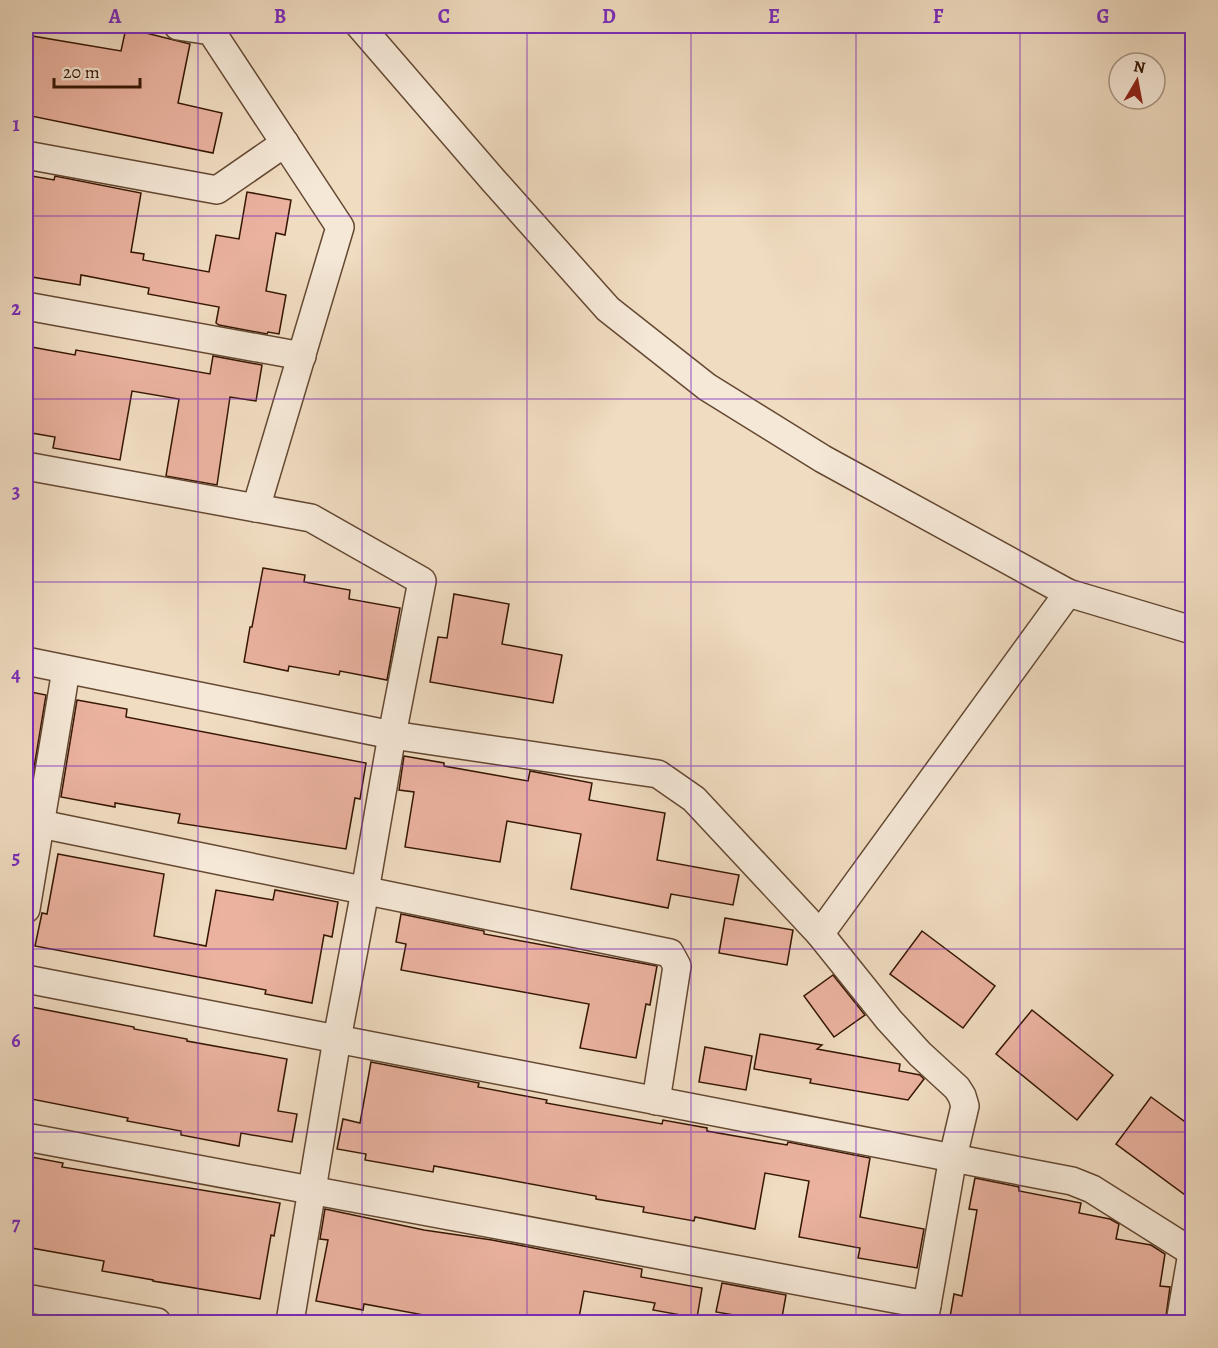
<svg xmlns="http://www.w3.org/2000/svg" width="1218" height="1348" viewBox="0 0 1218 1348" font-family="Alegreya,serif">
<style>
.building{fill:#eab29f;stroke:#361603;stroke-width:1.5}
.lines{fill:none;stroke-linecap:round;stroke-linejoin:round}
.street-casing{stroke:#644832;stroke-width:30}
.street{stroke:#f5e8d7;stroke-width:27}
.grid{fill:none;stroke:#7b2cbf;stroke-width:1.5;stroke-opacity:0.55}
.neatline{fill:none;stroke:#7b2cbf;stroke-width:2}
.grid-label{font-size:20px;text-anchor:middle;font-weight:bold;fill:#7b2cbf}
</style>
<rect width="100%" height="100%" fill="#f0dcc1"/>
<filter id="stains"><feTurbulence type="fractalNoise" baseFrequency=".00333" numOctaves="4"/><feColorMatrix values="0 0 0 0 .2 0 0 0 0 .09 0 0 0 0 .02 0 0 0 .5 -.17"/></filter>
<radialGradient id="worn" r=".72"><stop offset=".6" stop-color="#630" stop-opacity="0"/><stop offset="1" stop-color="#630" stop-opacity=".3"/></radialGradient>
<g class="building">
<polygon points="126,28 190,44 178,103 222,113 213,153 26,115 26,35 121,51"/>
<polygon points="26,175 54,180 55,176 141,193 131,252 144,254 143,260 209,272 216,235 239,239 247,192 291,200 285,235 276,233 266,291 286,295 279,334 268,332 267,334 219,325 216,323 219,307 148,294 149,288 81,275 80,285 26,276"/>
<polygon points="26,346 75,355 76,350 210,374 213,356 262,365 256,401 230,397 217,485 166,476 179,399 132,391 120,460 53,448 55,437 26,432"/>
<polygon points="263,568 305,575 304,582 350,590 349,599 400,608 387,680 340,671 339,675 289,666 288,671 244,662 250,627 252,627"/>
<polygon points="454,594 509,604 502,644 562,655 553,703 430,682 438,637 447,638"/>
<polygon points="26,691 46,695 30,792 26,791"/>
<polygon points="77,700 127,709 126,717 366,763 360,799 355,798 346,849 178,823 180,814 115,803 115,807 61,797"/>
<polygon points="404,756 444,763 444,766 528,781 530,771 592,783 589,800 665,813 657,860 739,875 733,905 671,894 668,908 571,889 581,834 507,821 500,862 405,847 414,792 399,790"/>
<polygon points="58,854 164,874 154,936 206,946 216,890 273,900 275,890 338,902 332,937 324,935 312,1003 265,994 266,990 35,946 42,913 47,914"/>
<polygon points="401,914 484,931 484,934 657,966 650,1005 646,1004 636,1058 580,1048 589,1004 401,970 406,944 396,942"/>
<polygon points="725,918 793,930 787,965 719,953"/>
<polygon points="922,931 995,986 963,1028 890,974"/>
<polygon points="833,975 865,1015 834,1037 804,996"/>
<polygon points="26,1006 134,1027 134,1029 187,1039 187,1041 287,1059 278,1111 297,1114 292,1142 241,1133 239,1146 181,1135 181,1131 127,1121 128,1118 26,1098"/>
<polygon points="1032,1010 1113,1075 1077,1120 996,1054"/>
<polygon points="760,1034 822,1045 817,1049 900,1064 899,1071 920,1075 924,1079 908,1100 810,1083 811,1079 754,1069"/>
<polygon points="705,1047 752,1056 746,1090 699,1082"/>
<polygon points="371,1062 479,1083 478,1087 547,1100 546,1103 662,1124 663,1120 707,1128 707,1131 787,1145 788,1142 870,1158 860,1217 924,1229 917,1268 858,1258 860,1248 799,1237 809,1181 765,1173 755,1229 695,1217 694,1221 643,1212 644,1207 596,1199 596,1196 434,1166 433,1172 365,1160 366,1154 337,1149 343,1119 360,1123"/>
<polygon points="1151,1097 1192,1127 1192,1200 1116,1144"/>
<polygon points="26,1156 63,1163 62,1167 280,1203 274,1236 271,1235 260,1299 153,1281 153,1280 102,1271 104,1261 26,1247"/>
<polygon points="975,1178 1019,1187 1019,1191 1081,1203 1079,1213 1110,1219 1119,1224 1116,1239 1151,1245 1165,1254 1160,1286 1170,1287 1165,1323 949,1323 954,1294 962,1296 977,1210 969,1209"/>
<polygon points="325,1209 424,1230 492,1240 642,1269 641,1277 702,1288 697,1318 653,1310 655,1303 584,1291 578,1323 443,1323 423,1319 424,1315 364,1304 363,1310 316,1301 328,1240 320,1239"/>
<polygon points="722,1283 786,1295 781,1323 716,1312"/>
</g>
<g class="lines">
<defs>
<g id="street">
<polyline points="178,26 211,31 340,227 256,508"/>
<polyline points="360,26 493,180 608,309 707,387 823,459 1068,593 1192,630"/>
<polyline points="26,155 217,190 285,143"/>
<polyline points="26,306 302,356"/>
<polyline points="26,466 311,518 422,581 392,735 365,891 337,1039 290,1322"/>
<polyline points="26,661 392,735 658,774 694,799 820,934 889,1020 920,1054 957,1088 962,1096 965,1106 953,1157 924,1322"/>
<polyline points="26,821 670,953 677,966 656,1101"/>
<polyline points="26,909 66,670"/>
<polyline points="820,934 1068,593"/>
<polyline points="26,979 1072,1181 1092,1189 1192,1252"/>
<polyline points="26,1137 927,1305"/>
<polyline points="26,1298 157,1322"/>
<polyline points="1180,1322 1192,1253"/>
</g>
</defs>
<use href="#street" class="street-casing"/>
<use href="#street" class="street"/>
</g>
<path class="grid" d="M198,26V1322M362,26V1322M527,26V1322M691,26V1322M856,26V1322M1020,26V1322M26,216H1192M26,399H1192M26,582H1192M26,766H1192M26,949H1192M26,1132H1192"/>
<rect width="1218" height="1348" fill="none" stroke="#f0dcc1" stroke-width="66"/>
<g transform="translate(1137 81) rotate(10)"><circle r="28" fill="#f5e8d7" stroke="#a99482" stroke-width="1.5"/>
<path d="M0-4.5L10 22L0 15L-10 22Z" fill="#8f2418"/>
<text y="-9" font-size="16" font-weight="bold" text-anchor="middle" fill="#361603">N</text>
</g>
<path d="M54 78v9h86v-9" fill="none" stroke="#361603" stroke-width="3"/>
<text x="63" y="78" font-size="18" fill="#361603" stroke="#f5e8d7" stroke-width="4.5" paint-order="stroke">20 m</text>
<rect x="33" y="33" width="1152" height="1282" class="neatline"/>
<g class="grid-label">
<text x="115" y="23">A</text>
<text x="280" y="23">B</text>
<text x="444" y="23">C</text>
<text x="609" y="23">D</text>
<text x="774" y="23">E</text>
<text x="938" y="23">F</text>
<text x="1103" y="23">G</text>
<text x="16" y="131">1</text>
<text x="16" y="315">2</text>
<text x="16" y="498">3</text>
<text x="16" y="681">4</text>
<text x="16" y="864">5</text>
<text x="16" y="1047">6</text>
<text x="16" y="1230">7</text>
</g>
<rect width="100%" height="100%" filter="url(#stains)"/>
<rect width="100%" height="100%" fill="url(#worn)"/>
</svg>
